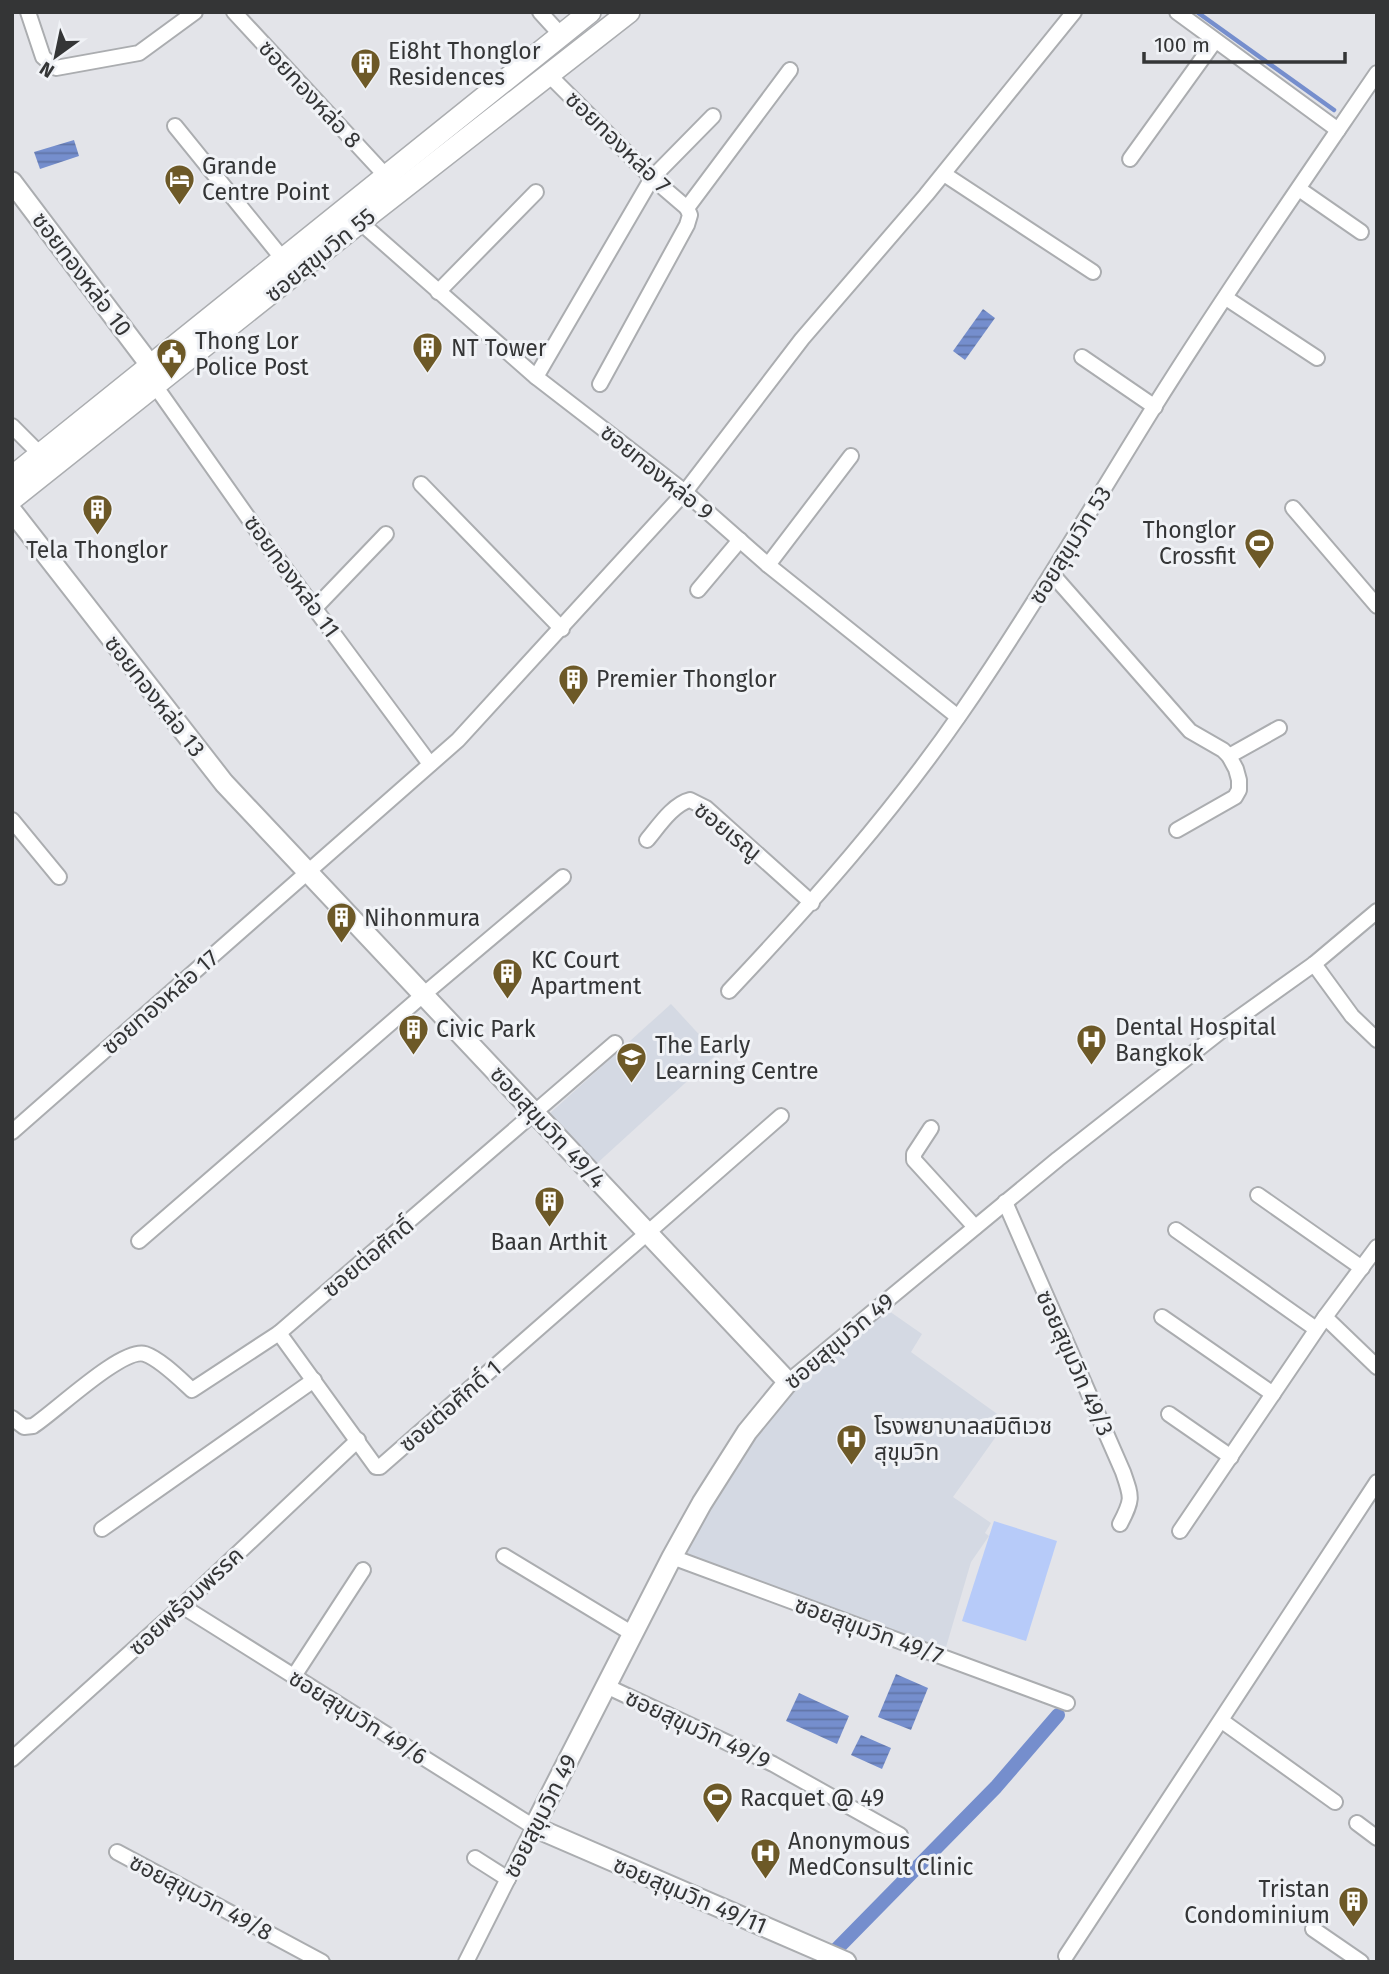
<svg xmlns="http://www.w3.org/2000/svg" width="1389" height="1974" viewBox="0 0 1389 1974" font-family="'Fira Sans','Noto Sans Thai',sans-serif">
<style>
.built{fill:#d4d9e3}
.pitch{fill:#b7cbf9}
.water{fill:url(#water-rules)}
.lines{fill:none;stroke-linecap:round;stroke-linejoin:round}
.stream{stroke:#758ecd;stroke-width:4.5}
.canal{stroke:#758ecd;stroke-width:14}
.minor-casing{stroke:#abadb0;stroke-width:18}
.tertiary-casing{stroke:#abadb0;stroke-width:23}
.secondary-casing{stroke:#abadb0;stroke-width:24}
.minor{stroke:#fff;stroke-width:14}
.tertiary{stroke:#fff;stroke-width:19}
.secondary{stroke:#fff;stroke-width:21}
.labels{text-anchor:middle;stroke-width:6;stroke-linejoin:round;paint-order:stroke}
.poi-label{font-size:23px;fill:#343536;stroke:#f0f2f6;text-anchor:start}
.street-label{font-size:23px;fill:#343536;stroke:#f0f2f6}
</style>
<defs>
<pattern id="water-rules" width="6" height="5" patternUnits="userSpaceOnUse" patternTransform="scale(1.75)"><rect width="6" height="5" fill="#758ecd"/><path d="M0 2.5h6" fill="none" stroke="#6175a7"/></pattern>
</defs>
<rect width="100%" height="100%" fill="#e3e4e9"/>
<g class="built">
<polygon points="671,1004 717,1054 594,1166 547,1116"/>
<polygon points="879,1304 922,1334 911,1352 1007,1421 953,1497 991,1523 985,1533 989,1536 971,1562 944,1654 675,1551 787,1379"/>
</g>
<polygon class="pitch" points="994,1521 1057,1541 1026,1641 962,1621"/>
<g class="water">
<polygon points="74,140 79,156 40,169 34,152"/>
<polygon points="983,309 995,318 965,360 953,351"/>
<polygon points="896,1674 928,1688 911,1730 878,1717"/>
<polygon points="799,1693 849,1716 837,1744 786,1721"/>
<polygon points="861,1735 891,1748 882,1769 851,1755"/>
</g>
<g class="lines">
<polyline class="stream" points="1197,12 1334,110"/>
<polyline class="canal" points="825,1961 996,1787 1058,1715"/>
<defs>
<g id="minor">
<polyline points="28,12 43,57 56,68 139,53 195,12"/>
<polyline points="234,12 386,176"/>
<polyline points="540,12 561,35"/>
<polyline points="1177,12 1338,130"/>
<polyline points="550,76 652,178 687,208"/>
<polyline points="175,126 282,258"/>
<polyline points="1130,159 1215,41"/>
<polyline points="944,174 1093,272"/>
<polyline points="1299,189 1361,232"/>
<polyline points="360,222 536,377 685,492 768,565 958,717"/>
<polyline points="438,292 536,192"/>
<polyline points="1226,298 1317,358"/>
<polyline points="1082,357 1155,407"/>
<polyline points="536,377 652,178 713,116"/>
<polyline points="600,384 687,225 690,215 687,208 790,70"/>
<polyline points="156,387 261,536 430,764"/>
<polyline points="12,426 40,454"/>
<polyline points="421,484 562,629"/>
<polyline points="1293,508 1377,606"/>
<polyline points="768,565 851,456"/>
<polyline points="1053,575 1190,731 1223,750 1229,756 1236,769 1239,780 1239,790 1235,797 1177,830"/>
<polyline points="698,590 740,540"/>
<polyline points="315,608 386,534"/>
<polyline points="1229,756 1279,728"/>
<polyline points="12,820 59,877"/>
<path d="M647,840C658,827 673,804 690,800L706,808L812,903"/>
<polyline points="1314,964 1352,1016 1377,1040"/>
<path d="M729,991C812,903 892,813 961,713C1030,613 1090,510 1154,407C1225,294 1302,183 1377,73"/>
<polyline points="931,1128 914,1154 914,1160 975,1227"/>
<polyline points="12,1132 458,740 685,492 802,339 926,195 1074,12"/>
<polyline points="1258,1195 1362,1268"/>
<path d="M1005,1202L1123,1472C1132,1498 1133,1499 1120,1524"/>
<polyline points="1176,1230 1316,1329"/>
<polyline points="139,1241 423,995 563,877"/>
<polyline points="1162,1317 1273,1394"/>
<polyline points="1325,1317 1377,1367"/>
<polyline points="279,1333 376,1467 380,1467 781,1116"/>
<polyline points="788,1382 1058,1159 1230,1024 1314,964 1377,911"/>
<polyline points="1169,1414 1231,1457"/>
<path d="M12,1418L24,1427L33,1426C54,1413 122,1347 145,1354C160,1359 180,1379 192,1390L279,1333L615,1043"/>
<polyline points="102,1529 314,1380"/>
<polyline points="1180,1531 1325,1317 1377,1247"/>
<polyline points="504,1556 633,1634"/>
<polyline points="672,1557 1067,1703"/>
<polyline points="182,1606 534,1827 466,1962"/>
<polyline points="294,1676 363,1570"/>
<polyline points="606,1686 773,1764 900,1835"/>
<polyline points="1222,1721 1335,1802"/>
<polyline points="12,1759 182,1606 358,1440"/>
<polyline points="1357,1823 1377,1838"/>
<polyline points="117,1852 322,1962"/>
<polyline points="475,1858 508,1879"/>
<polyline points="1313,1929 1361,1962"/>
<polyline points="1066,1956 1377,1482"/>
</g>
<g id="tertiary">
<polyline points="12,182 151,366"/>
<polyline points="12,511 224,783 788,1382 747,1432 702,1503 672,1557 534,1827 846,1962"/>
</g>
<g id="secondary">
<polyline points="12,477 590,12"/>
<polyline points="12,499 360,222 629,12"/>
</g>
</defs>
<use href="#minor" class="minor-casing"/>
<use href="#tertiary" class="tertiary-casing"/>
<use href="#secondary" class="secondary-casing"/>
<use href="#minor" class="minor"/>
<use href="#tertiary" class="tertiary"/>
<use href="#secondary" class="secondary"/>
</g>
<defs>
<symbol id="building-pin" viewBox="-11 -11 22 30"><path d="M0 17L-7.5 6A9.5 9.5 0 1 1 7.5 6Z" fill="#6d5927" stroke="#f0f2f6"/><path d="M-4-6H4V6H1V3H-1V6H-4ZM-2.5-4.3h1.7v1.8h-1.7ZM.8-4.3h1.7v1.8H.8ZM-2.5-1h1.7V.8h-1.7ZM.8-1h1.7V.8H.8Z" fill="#fff"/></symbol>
<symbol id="hotel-pin" viewBox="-11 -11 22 30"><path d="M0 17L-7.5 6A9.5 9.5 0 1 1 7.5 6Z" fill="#6d5927" stroke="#f0f2f6"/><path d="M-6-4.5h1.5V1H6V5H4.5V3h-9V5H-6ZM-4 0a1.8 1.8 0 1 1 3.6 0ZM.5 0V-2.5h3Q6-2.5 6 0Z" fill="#fff"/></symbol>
<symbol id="civic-pin" viewBox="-11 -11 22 30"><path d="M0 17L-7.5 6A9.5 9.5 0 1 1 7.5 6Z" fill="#6d5927" stroke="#f0f2f6"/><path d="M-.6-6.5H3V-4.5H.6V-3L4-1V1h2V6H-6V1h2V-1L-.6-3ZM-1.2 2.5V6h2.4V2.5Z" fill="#fff"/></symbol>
<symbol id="stadium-pin" viewBox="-11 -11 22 30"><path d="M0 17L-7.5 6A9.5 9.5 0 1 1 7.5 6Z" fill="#6d5927" stroke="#f0f2f6"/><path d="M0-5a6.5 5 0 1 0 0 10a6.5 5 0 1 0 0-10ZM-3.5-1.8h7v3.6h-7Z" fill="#fff"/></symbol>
<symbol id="hospital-pin" viewBox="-11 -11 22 30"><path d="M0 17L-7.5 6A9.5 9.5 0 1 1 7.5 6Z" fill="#6d5927" stroke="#f0f2f6"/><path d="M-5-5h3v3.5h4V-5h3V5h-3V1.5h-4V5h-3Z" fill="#fff"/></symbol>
<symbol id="school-pin" viewBox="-11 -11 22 30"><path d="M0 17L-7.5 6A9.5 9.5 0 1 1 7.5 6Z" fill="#6d5927" stroke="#f0f2f6"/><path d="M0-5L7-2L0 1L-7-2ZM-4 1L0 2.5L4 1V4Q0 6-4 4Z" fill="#fff"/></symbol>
</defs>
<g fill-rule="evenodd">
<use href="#building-pin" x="348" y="46" width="35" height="47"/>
<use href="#hotel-pin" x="162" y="162" width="35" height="47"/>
<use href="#building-pin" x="410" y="330" width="35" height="47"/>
<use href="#civic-pin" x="154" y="336" width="35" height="47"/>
<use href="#building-pin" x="80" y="492" width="35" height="47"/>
<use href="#stadium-pin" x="1242" y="526" width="35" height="47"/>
<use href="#building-pin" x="556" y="662" width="35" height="47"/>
<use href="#building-pin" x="324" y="900" width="35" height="47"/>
<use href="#building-pin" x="490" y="956" width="35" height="47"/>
<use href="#building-pin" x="396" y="1012" width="35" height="47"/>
<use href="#hospital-pin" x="1074" y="1022" width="35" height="47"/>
<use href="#school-pin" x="614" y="1040" width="35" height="47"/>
<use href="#building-pin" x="532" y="1184" width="35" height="47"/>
<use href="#hospital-pin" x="834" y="1422" width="35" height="47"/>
<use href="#stadium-pin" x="700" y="1780" width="35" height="47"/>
<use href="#hospital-pin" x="748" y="1836" width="35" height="47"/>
<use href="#building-pin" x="1336" y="1884" width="35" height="47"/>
</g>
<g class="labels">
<g class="poi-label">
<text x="388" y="59">Ei8ht Thonglor<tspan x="388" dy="26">Residences</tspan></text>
<text x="202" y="174">Grande<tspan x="202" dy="26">Centre Point</tspan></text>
<text x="195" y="349">Thong Lor<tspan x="195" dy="26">Police Post</tspan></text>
<text x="451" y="356">NT Tower</text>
<text x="1236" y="538" text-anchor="end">Thonglor<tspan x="1236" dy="26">Crossfit</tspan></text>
<text x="97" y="558" text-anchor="middle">Tela Thonglor</text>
<text x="596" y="687">Premier Thonglor</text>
<text x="364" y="926">Nihonmura</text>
<text x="531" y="968">KC Court<tspan x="531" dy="26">Apartment</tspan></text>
<text x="1115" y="1035">Dental Hospital<tspan x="1115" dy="26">Bangkok</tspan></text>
<text x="436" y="1037">Civic Park</text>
<text x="655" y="1053">The Early<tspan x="655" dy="26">Learning Centre</tspan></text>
<text x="549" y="1250" text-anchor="middle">Baan Arthit</text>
<text x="874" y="1434">โรงพยาบาลสมิติเวช<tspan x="874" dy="26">สุขุมวิท</tspan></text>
<text x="740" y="1806">Racquet @ 49</text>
<text x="788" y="1849">Anonymous<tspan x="788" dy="26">MedConsult Clinic</tspan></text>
<text x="1330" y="1897" text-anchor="end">Tristan<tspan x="1330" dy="26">Condominium</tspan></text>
</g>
<g class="street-label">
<text transform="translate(310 94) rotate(47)" y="8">ซอยทองหล่อ 8</text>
<text transform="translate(618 142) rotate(44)" y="8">ซอยทองหล่อ 7</text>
<text transform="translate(320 255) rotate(-39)" y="8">ซอยสุขุมวิท 55</text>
<text transform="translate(82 274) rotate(53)" y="8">ซอยทองหล่อ 10</text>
<text transform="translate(657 472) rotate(39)" y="8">ซอยทองหล่อ 9</text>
<text transform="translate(1070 545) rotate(-58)" y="8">ซอยสุขุมวิท 53</text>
<text transform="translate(292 576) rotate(54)" y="8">ซอยทองหล่อ 11</text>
<text transform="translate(155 696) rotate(52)" y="8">ซอยทองหล่อ 13</text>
<text transform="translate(728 831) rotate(39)" y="8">ซอยเรณู</text>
<text transform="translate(160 1002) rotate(-41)" y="8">ซอยทองหล่อ 17</text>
<text transform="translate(548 1127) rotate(47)" y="8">ซอยสุขุมวิท 49/4</text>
<text transform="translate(368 1257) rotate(-40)" y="8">ซอยต่อศักดิ์</text>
<text transform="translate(839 1341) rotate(-40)" y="8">ซอยสุขุมวิท 49</text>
<text transform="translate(1075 1363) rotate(66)" y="8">ซอยสุขุมวิท 49/3</text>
<text transform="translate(450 1406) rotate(-41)" y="8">ซอยต่อศักดิ์ 1</text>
<text transform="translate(186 1601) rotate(-43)" y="8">ซอยพร้อมพรรค</text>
<text transform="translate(869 1630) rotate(20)" y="8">ซอยสุขุมวิท 49/7</text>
<text transform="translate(358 1717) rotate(32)" y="8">ซอยสุขุมวิท 49/6</text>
<text transform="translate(698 1729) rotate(25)" y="8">ซอยสุขุมวิท 49/9</text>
<text transform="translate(540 1816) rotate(-63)" y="8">ซอยสุขุมวิท 49</text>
<text transform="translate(690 1895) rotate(23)" y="8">ซอยสุขุมวิท 49/11</text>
<text transform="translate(201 1897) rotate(28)" y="8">ซอยสุขุมวิท 49/8</text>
</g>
</g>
<rect width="1389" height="1974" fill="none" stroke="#343536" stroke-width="28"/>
<g transform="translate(56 56) rotate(213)" stroke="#f0f2f6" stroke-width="5" paint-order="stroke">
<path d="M0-5L12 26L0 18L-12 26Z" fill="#343536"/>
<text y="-10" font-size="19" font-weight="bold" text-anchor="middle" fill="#343536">N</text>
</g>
<path d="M1144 52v10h201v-10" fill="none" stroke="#343536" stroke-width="3.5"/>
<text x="1154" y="52" font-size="21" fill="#343536" stroke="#f0f2f6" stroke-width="5" paint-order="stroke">100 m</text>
</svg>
